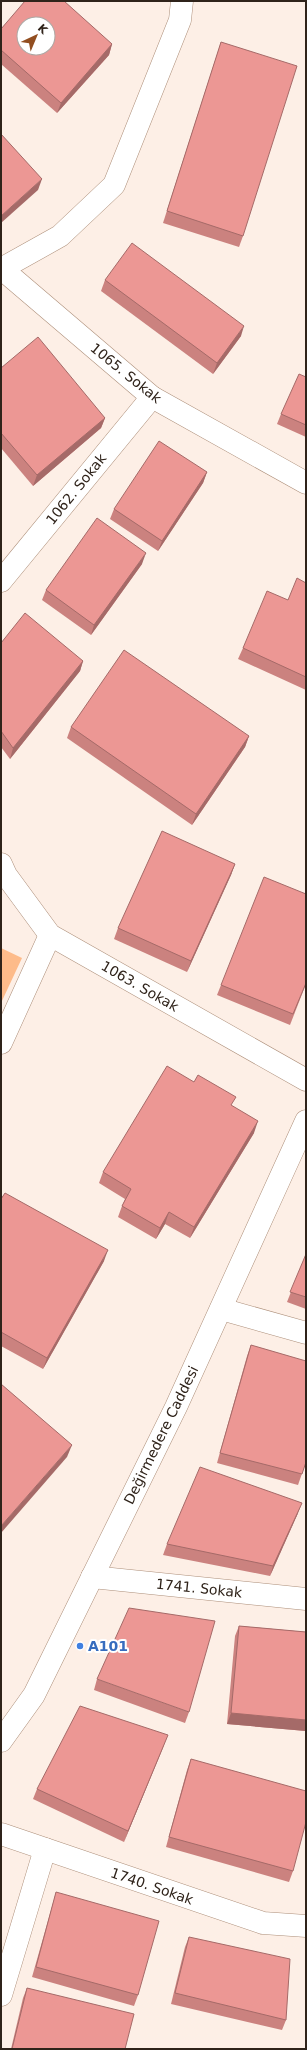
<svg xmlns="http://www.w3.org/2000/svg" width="307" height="2050" viewBox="0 0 307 2050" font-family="'DejaVu Sans',sans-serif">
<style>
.green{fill:#fdbb8a}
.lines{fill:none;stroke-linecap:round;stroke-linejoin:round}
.minor-casing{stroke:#ad8f7a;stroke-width:23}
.minor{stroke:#fff;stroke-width:22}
.wall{fill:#cb827f}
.shaded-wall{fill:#a56a68}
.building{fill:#ec9794;stroke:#a56a68;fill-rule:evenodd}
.shop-dot{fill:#3f7fe0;stroke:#fff;stroke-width:1.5}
.labels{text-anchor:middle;stroke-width:4;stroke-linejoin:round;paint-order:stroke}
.street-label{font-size:14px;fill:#2f231a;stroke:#fff}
.shop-label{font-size:14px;font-weight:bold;fill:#366cbe;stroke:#fff;text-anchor:start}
</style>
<rect width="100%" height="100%" fill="#fdefe6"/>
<polygon class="green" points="1,948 22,958 1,1003"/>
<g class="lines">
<defs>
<g id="minor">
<polyline points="1,269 60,236 114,185 180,20 182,1"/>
<polyline points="2,269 152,397 306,483"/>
<polyline points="1,581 152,397"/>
<polyline points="1,864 6,875 50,935 306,1080"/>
<polyline points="1,1043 50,935"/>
<polyline points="221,1309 306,1333"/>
<polyline points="92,1577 306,1599"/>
<polyline points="1,1741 34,1695 176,1407 306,1121"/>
<polyline points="1,1834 263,1923 306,1926"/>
<polyline points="1,1995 45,1849"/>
</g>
</defs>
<use href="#minor" class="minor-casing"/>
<use href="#minor" class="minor"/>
</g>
<g class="wall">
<polygon points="1,29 112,44 109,55 57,113 1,64"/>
<polygon points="221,42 243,236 239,247 163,223"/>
<polygon points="105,280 241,336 213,374 101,291"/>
<polygon points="1,368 105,418 101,428 33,486 1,448"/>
<polygon points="306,377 306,437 277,424 281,414"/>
<polygon points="207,472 203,483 158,551 110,519 114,509"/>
<polygon points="142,564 91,635 42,600 46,590"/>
<polygon points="306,583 306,690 238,659 243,648 288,600"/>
<polygon points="1,643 83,661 80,671 10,759 1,747"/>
<polygon points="71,727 249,736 245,747 192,825 67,738"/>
<polygon points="235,864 231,875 187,972 114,939 118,928"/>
<polygon points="306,894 306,984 290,1025 217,995 221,985"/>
<polygon points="233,1106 254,1133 190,1238 165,1224 156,1239 118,1217 122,1206 125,1199 99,1183 103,1172"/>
<polygon points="1,1199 104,1261 43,1369 1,1346"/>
<polygon points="306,1254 306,1309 287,1302"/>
<polygon points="251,1345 306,1462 298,1485 217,1463 247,1356"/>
<polygon points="298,1513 270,1576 163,1555 167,1544"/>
<polygon points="239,1626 306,1632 306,1731 227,1724 235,1636"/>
<polygon points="97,1679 189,1712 185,1723 94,1690"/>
<polygon points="164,1745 124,1842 33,1799 37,1789"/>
<polygon points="191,1759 293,1871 289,1882 166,1847 187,1770"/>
<polygon points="56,1892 138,1995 134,2006 32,1977 53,1903"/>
<polygon points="189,1937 286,2020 282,2030 171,2004 185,1947"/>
<polygon points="27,1988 125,2049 11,2049 23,1998"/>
</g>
<g class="shaded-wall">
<polygon points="112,44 109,55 57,113 61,103"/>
<polygon points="42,179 38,190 1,223 1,216"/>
<polygon points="244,326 241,336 213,374 217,363"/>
<polygon points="105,418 101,428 33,486 37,475"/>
<polygon points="207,472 203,483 158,551 162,541"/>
<polygon points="146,553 142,564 91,635 94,625"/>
<polygon points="83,661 80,671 10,759 13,748"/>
<polygon points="249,736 245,747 192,825 196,814"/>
<polygon points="235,864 231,875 187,972 191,961"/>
<polygon points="258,1121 254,1133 190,1238 194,1227"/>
<polygon points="169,1212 165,1224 156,1239 160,1228"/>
<polygon points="108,1250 104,1261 43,1369 47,1358"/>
<polygon points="72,1445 67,1457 1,1533 1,1526"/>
<polygon points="302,1503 298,1513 270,1576 273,1566"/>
<polygon points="231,1713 306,1720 306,1731 227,1724"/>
<polygon points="168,1735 164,1745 124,1842 128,1831"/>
</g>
<g class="building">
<path d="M25,1H64L112,44L61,103L1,50V29ZM24,24H48V48H24Z"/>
<polygon points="221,42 297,66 243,236 167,211"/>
<polygon points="1,134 42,179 1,216"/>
<polygon points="132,243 244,326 217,363 105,280"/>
<polygon points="38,337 105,418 37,475 1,433 1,368"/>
<polygon points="299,374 306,377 306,425 281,414"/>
<polygon points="159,441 207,472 162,541 114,509"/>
<polygon points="97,518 146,553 94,625 46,590"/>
<polygon points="297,578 306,583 306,677 243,648 267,591 288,600"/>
<polygon points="25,613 83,661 13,748 1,731 1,643"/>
<polygon points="124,650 249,736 196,814 71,727"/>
<polygon points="162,831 235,864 191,961 118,928"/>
<polygon points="264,877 306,894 306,983 293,1014 221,985"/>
<polygon points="167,1066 194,1082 198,1075 236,1097 231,1105 258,1121 194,1227 169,1212 160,1228 122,1206 131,1189 103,1172"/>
<polygon points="5,1193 108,1250 47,1358 1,1332 1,1199"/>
<polygon points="306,1254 306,1297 290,1292"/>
<polygon points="251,1345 306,1361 306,1462 302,1474 220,1453"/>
<polygon points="1,1384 72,1445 1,1526"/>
<polygon points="200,1467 302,1503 273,1566 167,1544"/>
<polygon points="129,1608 215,1621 189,1712 97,1679"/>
<polygon points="239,1626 306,1632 306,1720 231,1713"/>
<polygon points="80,1706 168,1735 128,1831 37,1789"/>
<polygon points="191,1759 306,1791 306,1822 293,1871 169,1837"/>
<polygon points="56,1892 159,1921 138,1995 36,1967"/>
<polygon points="189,1937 290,1959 286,2020 175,1993"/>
<polygon points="27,1988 134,2014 125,2049 12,2049"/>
</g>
<circle class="shop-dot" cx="80" cy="1646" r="4"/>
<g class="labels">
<g class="street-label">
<text transform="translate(126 373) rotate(39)" y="5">1065. Sokak</text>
<text transform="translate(76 489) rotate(-51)" y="5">1062. Sokak</text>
<text transform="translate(140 986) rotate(30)" y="5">1063. Sokak</text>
<text transform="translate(161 1435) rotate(-64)" y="5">Değirmedere Caddesi</text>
<text transform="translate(199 1588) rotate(6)" y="5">1741. Sokak</text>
<text transform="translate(152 1886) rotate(19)" y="5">1740. Sokak</text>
</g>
<g class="shop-label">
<text x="88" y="1651">A101</text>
</g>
</g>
<rect width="307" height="2050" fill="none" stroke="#2f231a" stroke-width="4"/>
<g transform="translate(36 36) rotate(44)"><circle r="19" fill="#ffffff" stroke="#aca7a3"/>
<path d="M0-3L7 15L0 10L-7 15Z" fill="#924e20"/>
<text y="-6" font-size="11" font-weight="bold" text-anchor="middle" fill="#2f231a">K</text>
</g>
</svg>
